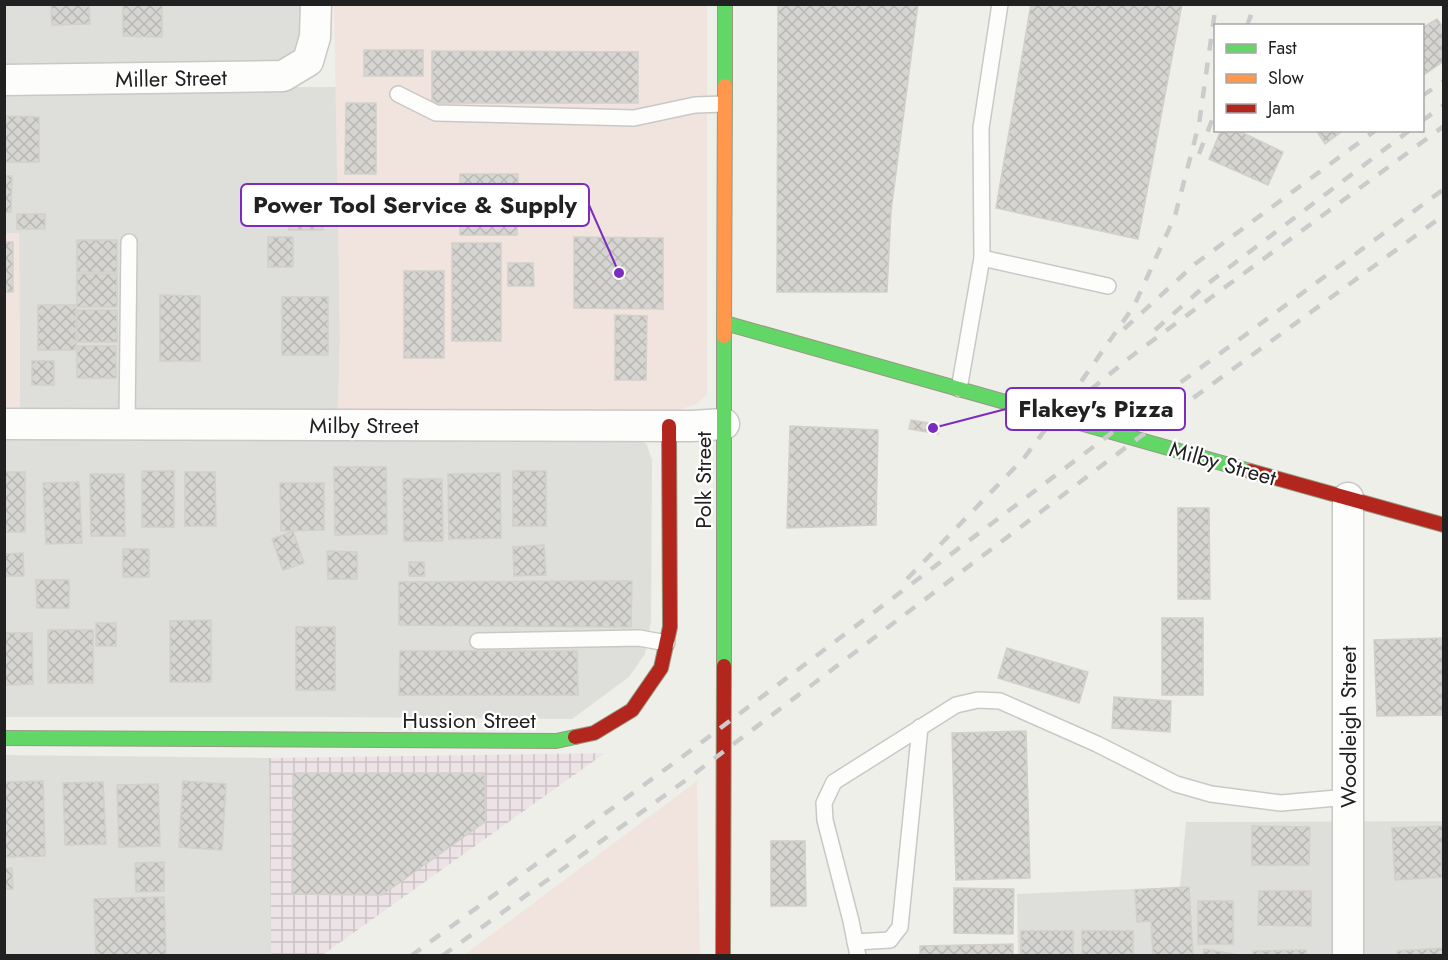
<svg xmlns="http://www.w3.org/2000/svg" width="1448" height="960" viewBox="0 0 1448 960" font-family="Jost,sans-serif">
<style>
.residential{fill:#dededb}
.commercial{fill:#f1e4df}
.industrial{fill:url(#industrial-grid)}
.building{fill:url(#building-cross-hatch);stroke:#d3d0cb;stroke-width:1.5}
.lines{fill:none;stroke-linecap:round;stroke-linejoin:round}
.lane-casing{stroke:#c8c8c6;stroke-width:18}
.street-casing{stroke:#c8c8c6;stroke-width:33}
.fast-casing{stroke:#959b80;stroke-width:16}
.slow-casing{stroke:#959b80;stroke-width:16}
.jam-casing{stroke:#959b80;stroke-width:16}
.lane{stroke:#fdfdfc;stroke-width:15}
.street{stroke:#fdfdfc;stroke-width:30}
.fast{stroke:#63d668;stroke-width:14}
.slow{stroke:#ff974d;stroke-width:14}
.jam{stroke:#b3261e;stroke-width:14}
.rail{stroke:#cbcbcb;stroke-width:4.5;stroke-dasharray:12 12;stroke-linecap:butt}
.labels{text-anchor:middle;stroke-width:4.5;stroke-linejoin:round;paint-order:stroke}
.street-label{font-size:22px;fill:#212121;stroke:#fff}
.leader{fill:none;stroke:#7b2cbf;stroke-width:2}
.callout-dot{fill:#7b2cbf;stroke:#fff;stroke-width:2}
.callout{fill:#fff;stroke:#7b2cbf;stroke-width:2}
.callout-label{font-size:24px;text-anchor:middle;font-weight:bold;fill:#212121}
</style>
<defs>
<pattern id="industrial-grid" width="8" height="8" patternUnits="userSpaceOnUse" patternTransform="scale(1.5)"><rect width="8" height="8" fill="#ede3e7"/><path d="M0 4h8M4 0v8" fill="none" stroke="#cbc2c6"/></pattern>
<pattern id="building-cross-hatch" width="8" height="8" patternUnits="userSpaceOnUse" patternTransform="scale(1.5)"><rect width="8" height="8" fill="#d6d5d1"/><path d="M0 0l8 8M0 8l8-8" fill="none" stroke="#b7b7b3"/></pattern>
</defs>
<rect width="100%" height="100%" fill="#efefea"/>
<g class="residential">
<polygon points="5,5 304,5 301,47 275,66 5,67"/>
<polygon points="5,87 337,87 340,339 338,411 20,410 19,233 5,233"/>
<polygon points="4,435 636,436 647,445 652,460 651,621 645,654 629,677 572,719 329,717 5,717"/>
<polygon points="5,755 269,758 271,955 5,956"/>
<polygon points="1443,821 1443,955 1018,955 1017,894 1180,887 1186,822"/>
</g>
<g class="commercial">
<polygon points="334,5 707,5 707,394 697,404 675,411 338,411 340,339"/>
<polygon points="5,233 19,233 20,410 5,409"/>
<polygon points="697,781 700,955 464,955"/>
</g>
<polygon class="industrial" points="605,753 321,956 271,955 269,758"/>
<g class="building">
<polygon points="51,4 89,4 90,24 52,25"/>
<polygon points="123,4 162,4 162,37 123,36"/>
<polygon points="778,4 918,4 891,211 887,292 777,292"/>
<polygon points="1031,4 1182,4 1138,239 996,208"/>
<polygon points="1437,19 1444,29 1444,61 1422,76 1422,28"/>
<rect x="364" y="50" width="59" height="26"/>
<polygon points="432,51 638,52 638,103 432,103"/>
<polygon points="346,103 376,103 376,174 345,174"/>
<polygon points="5,116 39,117 39,162 5,162"/>
<polygon points="1221,130 1237,130 1283,152 1268,185 1209,159"/>
<polygon points="1316,130 1344,130 1325,144"/>
<polygon points="460,174 518,174 517,235 460,235"/>
<polygon points="4,176 12,176 11,212 4,212"/>
<rect x="289" y="188" width="34" height="42"/>
<rect x="17" y="214" width="28" height="15"/>
<rect x="268" y="237" width="25" height="30"/>
<polygon points="574,237 663,238 663,309 574,308"/>
<rect x="77" y="240" width="40" height="32"/>
<rect x="4" y="242" width="9" height="50"/>
<rect x="452" y="243" width="49" height="98"/>
<polygon points="508,263 533,263 534,286 508,286"/>
<rect x="404" y="271" width="40" height="87"/>
<rect x="77" y="274" width="40" height="33"/>
<polygon points="160,295 200,296 200,361 160,361"/>
<rect x="282" y="297" width="46" height="58"/>
<rect x="38" y="305" width="38" height="45"/>
<rect x="77" y="310" width="40" height="32"/>
<polygon points="615,315 647,316 646,380 615,380"/>
<rect x="77" y="346" width="39" height="32"/>
<rect x="32" y="361" width="22" height="24"/>
<polygon points="911,420 940,425 938,434 909,429"/>
<polygon points="790,426 878,430 876,525 787,528"/>
<polygon points="334,467 386,467 387,534 335,535"/>
<rect x="142" y="471" width="32" height="56"/>
<rect x="513" y="471" width="33" height="55"/>
<rect x="4" y="472" width="21" height="60"/>
<polygon points="185,472 215,472 216,526 185,526"/>
<polygon points="500,473 501,538 449,539 448,474"/>
<polygon points="90,474 124,474 125,536 91,536"/>
<polygon points="403,479 442,479 443,541 404,541"/>
<polygon points="79,482 82,543 46,544 43,483"/>
<polygon points="280,483 324,483 324,530 281,531"/>
<polygon points="1178,508 1209,508 1210,599 1178,599"/>
<polygon points="293,531 304,563 283,570 272,539"/>
<polygon points="544,545 546,575 514,576 513,547"/>
<rect x="123" y="549" width="26" height="28"/>
<polygon points="327,551 357,552 357,579 328,579"/>
<polygon points="23,553 24,576 4,576 4,554"/>
<polygon points="409,562 424,562 425,576 409,576"/>
<polygon points="36,580 69,580 69,608 37,608"/>
<polygon points="632,581 631,627 399,625 399,582"/>
<rect x="1162" y="618" width="41" height="77"/>
<polygon points="211,620 211,682 170,682 170,621"/>
<rect x="96" y="623" width="20" height="23"/>
<rect x="296" y="627" width="39" height="63"/>
<rect x="48" y="630" width="45" height="53"/>
<polygon points="4,633 32,633 33,684 4,685"/>
<polygon points="1444,638 1444,715 1377,716 1374,640"/>
<polygon points="1007,648 1088,672 1079,703 998,678"/>
<polygon points="400,651 577,651 578,695 399,695"/>
<polygon points="1114,697 1171,701 1170,732 1112,728"/>
<polygon points="1026,731 1030,878 956,880 952,733"/>
<polygon points="293,773 484,773 486,821 382,895 292,894"/>
<polygon points="43,781 45,856 4,857 4,782"/>
<polygon points="183,781 226,784 222,850 179,847"/>
<polygon points="103,782 106,844 65,845 63,783"/>
<polygon points="158,784 160,846 119,847 117,785"/>
<polygon points="1252,826 1310,827 1309,865 1252,865"/>
<polygon points="1444,826 1444,850 1441,851 1442,877 1395,880 1392,828"/>
<polygon points="771,841 805,841 806,906 771,906"/>
<polygon points="164,862 164,891 136,892 135,863"/>
<polygon points="12,868 13,889 4,889 4,869"/>
<polygon points="1189,887 1193,956 1153,956 1151,921 1137,922 1135,890"/>
<polygon points="954,888 1014,889 1013,934 954,933"/>
<polygon points="1259,891 1311,891 1311,926 1258,925"/>
<polygon points="164,897 166,956 96,956 94,899"/>
<rect x="1198" y="901" width="35" height="43"/>
<rect x="1021" y="931" width="52" height="25"/>
<rect x="1082" y="931" width="51" height="25"/>
<polygon points="1013,944 1013,956 920,956 920,946"/>
<polygon points="1444,948 1444,956 1398,956 1397,951"/>
<polygon points="1204,949 1239,955 1203,956"/>
<polygon points="1306,950 1306,956 1253,956 1253,951"/>
</g>
<g class="lines">
<defs>
<g id="lane">
<polyline points="398,94 436,113 634,118 695,105 724,104"/>
<polyline points="982,258 1108,286"/>
<polyline points="959,389 982,258 981,128 1000,4"/>
<polyline points="127,424 129,242"/>
<polyline points="478,641 639,638 667,643"/>
<polyline points="855,942 890,940 900,927 920,727"/>
<polyline points="858,956 851,921 825,820 824,803 834,782 956,705 978,700 1000,701 1097,744 1176,784 1211,794 1281,803 1348,797"/>
</g>
<g id="street">
<polyline points="4,80 283,76 308,61 315,37 316,4"/>
<polyline points="4,424 692,426 724,424"/>
<polyline points="1348,498 1348,956"/>
</g>
<g id="fast">
<polyline points="725,86 725,4"/>
<polyline points="725,323 1250,471"/>
<polyline points="724,666 724,336"/>
<polyline points="4,738 556,741 575,737"/>
</g>
<polyline id="slow" points="724,336 725,86"/>
<g id="jam">
<polyline points="1250,471 1444,525"/>
<polyline points="575,737 594,733 632,710 661,668 670,627 669,426"/>
<polyline points="723,956 724,666"/>
</g>
</defs>
<use href="#lane" class="lane-casing"/>
<use href="#street" class="street-casing"/>
<use href="#fast" class="fast-casing"/>
<use href="#slow" class="slow-casing"/>
<use href="#jam" class="jam-casing"/>
<use href="#lane" class="lane"/>
<use href="#street" class="street"/>
<use href="#fast" class="fast"/>
<use href="#slow" class="slow"/>
<use href="#jam" class="jam"/>
<g class="rail">
<polyline points="1247,26 1255,4"/>
<polyline points="1422,96 1444,81"/>
<polyline points="1422,121 1444,105"/>
<polyline points="1199,154 1216,110"/>
<polyline points="1124,329 1195,264 1376,130"/>
<polyline points="1155,330 1206,285 1410,130"/>
<polyline points="1072,405 1133,355 1444,126"/>
<polyline points="907,579 1024,458 1078,386 1134,306 1175,216 1199,124 1216,4"/>
<polyline points="411,956 686,754 1113,432 1444,189"/>
<polyline points="442,956 686,780 1137,439 1444,215"/>
</g>
</g>
<g class="labels">
<g class="street-label">
<text transform="translate(171 78) rotate(-1)" y="8">Miller Street</text>
<text x="364" y="433">Milby Street</text>
<text transform="translate(1223 463) rotate(16)" y="8">Milby Street</text>
<text transform="translate(703 480) rotate(-90)" y="8">Polk Street</text>
<text x="469" y="728">Hussion Street</text>
<text transform="translate(1348 727) rotate(-90)" y="8">Woodleigh Street</text>
</g>
</g>
<path class="leader" d="M619 273L589 205M933 428L1006 409"/>
<g class="callout-dot">
<circle cx="619" cy="273" r="6"/>
<circle cx="933" cy="428" r="6"/>
</g>
<g class="callout">
<rect x="241" y="184" width="348" height="42" rx="6"/>
<rect x="1006" y="388" width="179" height="42" rx="6"/>
</g>
<g class="callout-label">
<text x="415" y="213">Power Tool Service &amp; Supply</text>
<text x="1096" y="417">Flakey's Pizza</text>
</g>
<rect width="1448" height="960" fill="none" stroke="#212121" stroke-width="12"/>
<rect x="1214" y="24" width="210" height="108" fill="#ffffff" stroke="#a6a6a6" stroke-width="1.5"/>
<rect x="1226" y="44" width="30" height="9" fill="#63d668" stroke="#a6a6a6" stroke-width="1.5"/>
<text x="1268" y="54" font-size="18" fill="#212121">Fast</text>
<rect x="1226" y="74" width="30" height="9" fill="#ff974d" stroke="#a6a6a6" stroke-width="1.5"/>
<text x="1268" y="84" font-size="18" fill="#212121">Slow</text>
<rect x="1226" y="104" width="30" height="9" fill="#b3261e" stroke="#a6a6a6" stroke-width="1.5"/>
<text x="1268" y="114" font-size="18" fill="#212121">Jam</text>
</svg>
